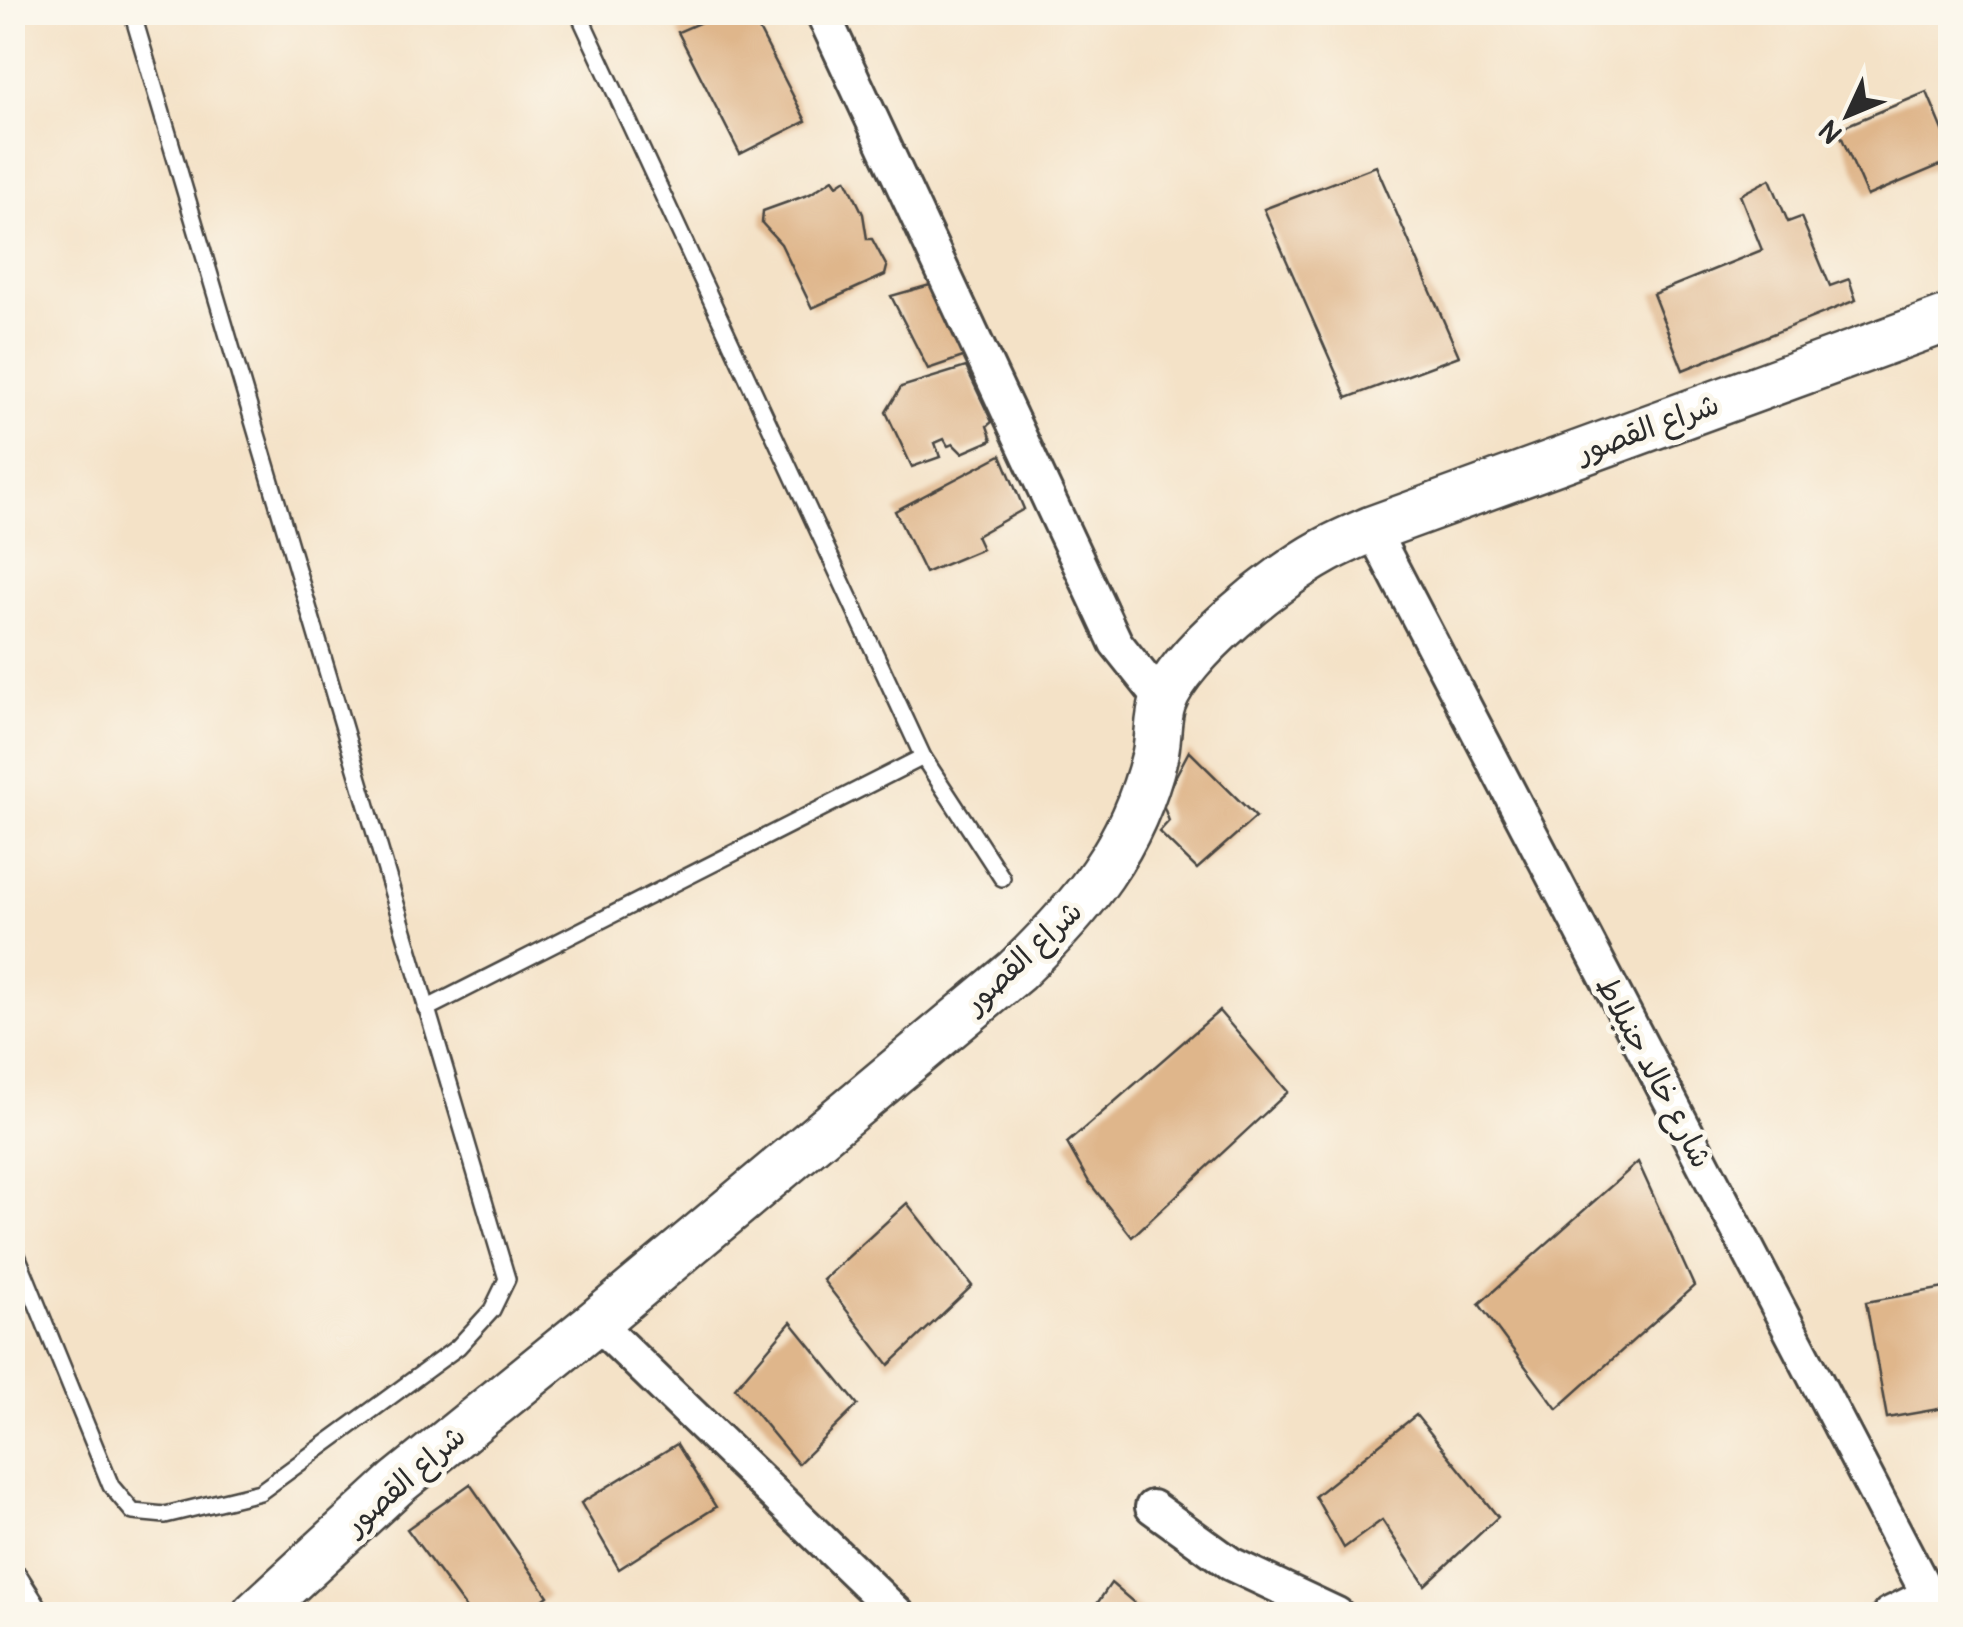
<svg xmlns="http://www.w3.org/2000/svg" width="1963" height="1627" viewBox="0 0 1963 1627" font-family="Pangolin,'Playpen Sans Arabic',sans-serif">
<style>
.building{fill:#dfb68b}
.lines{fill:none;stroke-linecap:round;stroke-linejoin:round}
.lane-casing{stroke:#494642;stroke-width:20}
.street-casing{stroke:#494642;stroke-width:38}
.secondary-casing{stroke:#494642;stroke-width:50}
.lane{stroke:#fff;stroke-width:15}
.street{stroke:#fff;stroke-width:32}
.secondary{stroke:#fff;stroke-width:45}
.labels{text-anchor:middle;stroke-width:10;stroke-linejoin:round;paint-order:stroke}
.street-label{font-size:30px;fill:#2b2b2b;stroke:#fbf7ec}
</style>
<rect width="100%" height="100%" fill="#fbf7ec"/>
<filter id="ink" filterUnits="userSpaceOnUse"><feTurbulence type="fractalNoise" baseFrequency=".01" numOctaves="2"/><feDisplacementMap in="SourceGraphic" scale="20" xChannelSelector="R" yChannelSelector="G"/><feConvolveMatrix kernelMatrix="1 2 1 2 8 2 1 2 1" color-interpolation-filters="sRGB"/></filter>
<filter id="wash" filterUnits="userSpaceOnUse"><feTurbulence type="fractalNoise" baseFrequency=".0048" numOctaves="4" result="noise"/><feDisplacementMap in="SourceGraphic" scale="40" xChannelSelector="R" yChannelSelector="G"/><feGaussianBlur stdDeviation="2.25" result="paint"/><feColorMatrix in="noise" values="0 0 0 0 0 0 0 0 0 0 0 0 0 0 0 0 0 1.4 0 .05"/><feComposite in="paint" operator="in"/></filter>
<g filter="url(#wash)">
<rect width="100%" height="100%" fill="#f4e2c7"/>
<g id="blocks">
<g class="building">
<polygon points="724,12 750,12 806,121 740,154 678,32"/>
<polygon points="1927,92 1950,147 1950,161 1867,196 1838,129"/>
<polygon points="1376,166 1459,356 1347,398 1264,209"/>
<polygon points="833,179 837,185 846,179 863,214 867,239 872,239 887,267 885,275 812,308 781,244 762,223 763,211 810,194"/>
<polygon points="1770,179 1788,222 1801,217 1830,286 1849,279 1856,300 1683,370 1653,294 1762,250 1740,195"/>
<polygon points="930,285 966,356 928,369 891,296"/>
<polygon points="966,367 992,422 987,426 992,440 962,453 953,444 948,446 944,439 935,443 940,457 912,467 886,412 901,387"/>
<polygon points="1001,455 1024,509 976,536 982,549 925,573 895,511"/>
<polygon points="1189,751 1256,817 1197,869 1159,832 1169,821 1162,802"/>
<polygon points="1219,1011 1288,1092 1132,1237 1089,1182 1067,1143"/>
<polygon points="1638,1162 1694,1286 1557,1409 1479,1304"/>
<polygon points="907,1203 972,1286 889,1365 823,1280"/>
<polygon points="1950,1287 1950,1407 1887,1418 1866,1302"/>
<polygon points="791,1322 858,1405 798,1464 735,1388"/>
<polygon points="1416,1415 1498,1517 1425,1585 1382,1520 1344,1548 1315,1496"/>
<polygon points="677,1444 716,1507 619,1569 581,1503"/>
<polygon points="470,1484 548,1596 523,1614 470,1614 407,1529"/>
<polygon points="1111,1583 1147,1614 1090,1614"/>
</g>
</g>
</g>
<g filter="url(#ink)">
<use href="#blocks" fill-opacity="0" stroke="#494642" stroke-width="2.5"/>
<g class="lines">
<defs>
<g id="lane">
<polyline points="578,12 923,757 1002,878"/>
<polyline points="426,1009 923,757"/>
<polyline points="12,1243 111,1486 133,1512 165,1515 260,1492 458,1347 492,1310 507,1279 132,12"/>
</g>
<g id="street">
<polyline points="822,12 1116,643 1163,702"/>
<polyline points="1372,529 1938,1614"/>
<polyline points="596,1322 898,1614"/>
<polyline points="1152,1507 1231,1564 1337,1614"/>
<polyline points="12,1581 33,1614"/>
<polyline points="1889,1614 1928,1595"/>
</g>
<path id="secondary" d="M255,1614L397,1483L596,1322L1016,971C1083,906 1132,849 1155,755C1159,738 1157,718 1163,702C1181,653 1277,577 1323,552C1339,543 1356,536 1372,529L1950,318"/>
</defs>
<use href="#lane" class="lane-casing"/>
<use href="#street" class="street-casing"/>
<use href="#secondary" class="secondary-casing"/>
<use href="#lane" class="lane"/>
<use href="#street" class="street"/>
<use href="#secondary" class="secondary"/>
</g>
</g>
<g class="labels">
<g class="street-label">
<text transform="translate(1648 428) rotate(-20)" y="10">شراع القصور</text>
<text transform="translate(1023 957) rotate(-43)" y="10">شراع القصور</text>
<text transform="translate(1654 1072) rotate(62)" y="10">شارع خالد جنبلاط</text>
<text transform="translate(405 1480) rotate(-41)" y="10">شراع القصور</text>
</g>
</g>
<rect width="1963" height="1627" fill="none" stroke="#fbf7ec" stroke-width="50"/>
<g transform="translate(1848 115) rotate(226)" stroke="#fbf7ec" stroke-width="8" paint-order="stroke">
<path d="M0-8L18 38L0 25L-18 38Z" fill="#2b2b2b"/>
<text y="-15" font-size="28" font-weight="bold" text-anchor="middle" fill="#2b2b2b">N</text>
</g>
</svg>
